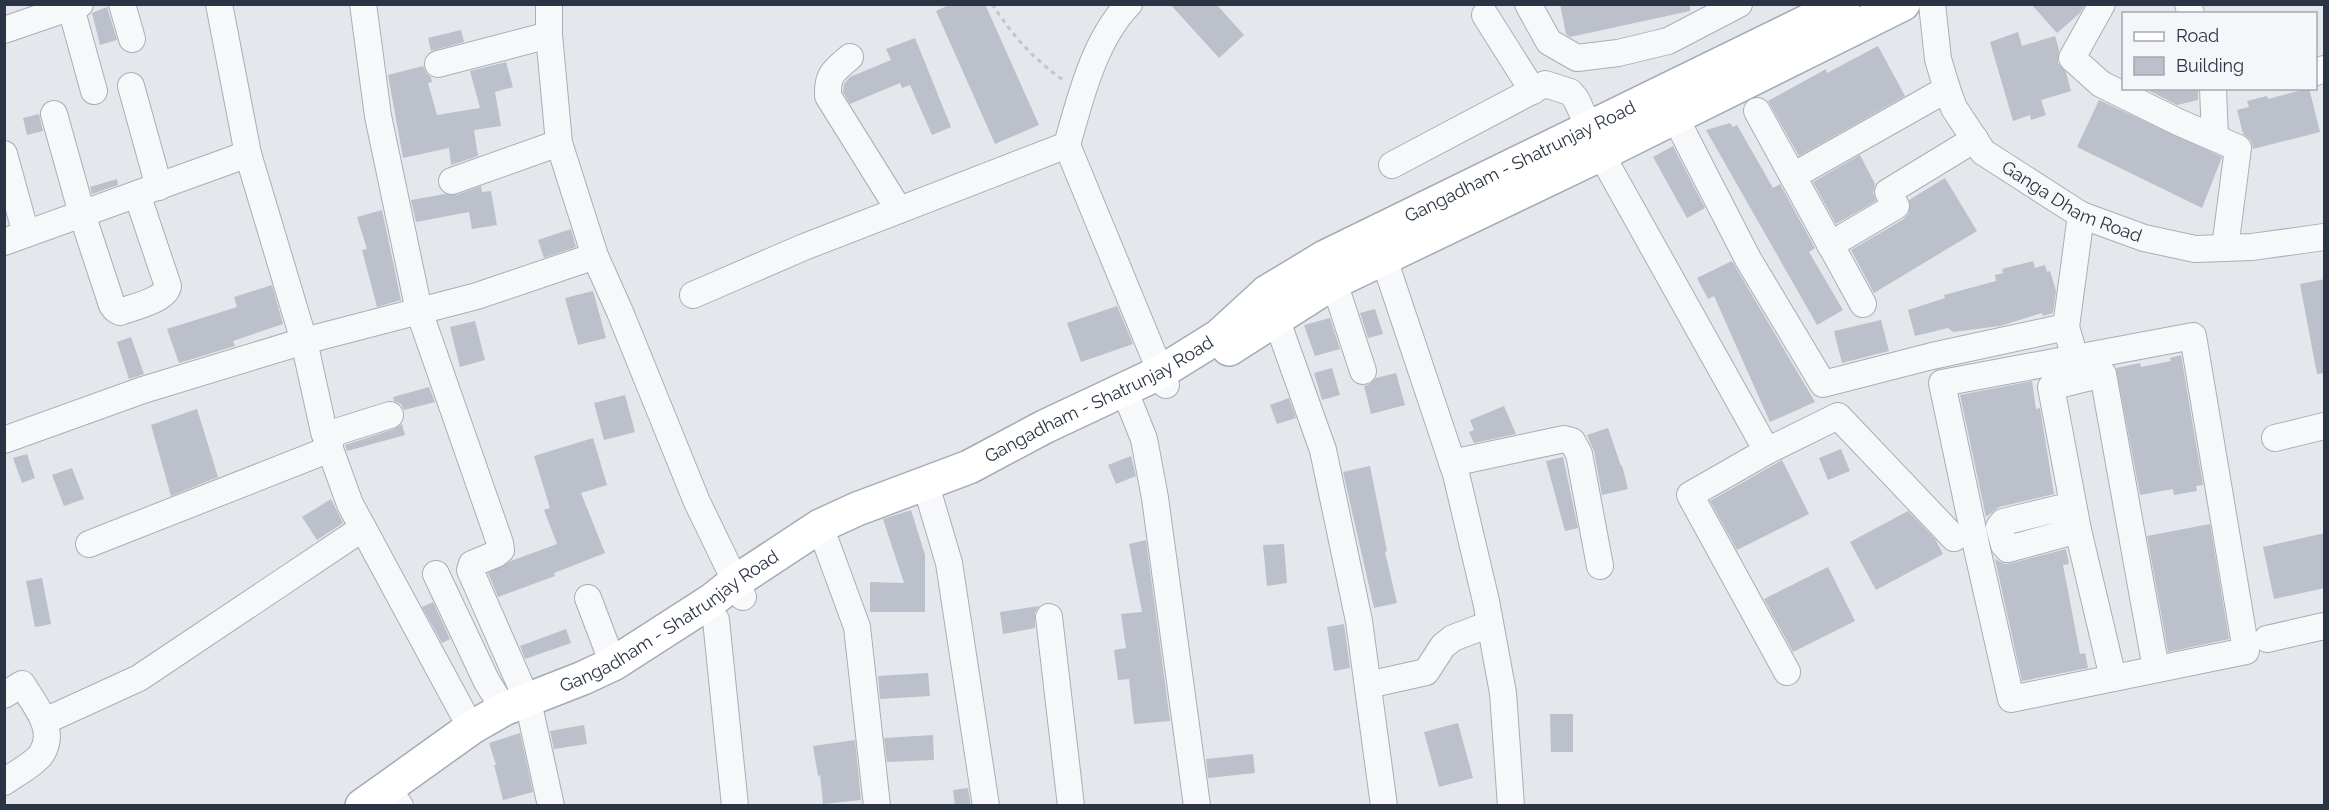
<svg xmlns="http://www.w3.org/2000/svg" width="2329" height="810" viewBox="0 0 2329 810" font-family="Raleway,sans-serif">
<style>
.building{fill:#bbc0ca}
.lines{fill:none;stroke-linecap:round;stroke-linejoin:round}
.minor-casing{stroke:#a9aeb7;stroke-width:28}
.major-casing{stroke:#a3abb8;stroke-width:36}
.path{stroke:#c2c5cb;stroke-width:3;stroke-dasharray:4.5 4.5;stroke-linecap:butt}
.minor{stroke:#f7f8fa;stroke-width:26}
.major{stroke:#fff;stroke-width:33}
.labels{text-anchor:middle;stroke-width:6;stroke-linejoin:round;paint-order:stroke}
.street-label{font-size:18px;fill:#2b3445;stroke:#f4f6f9}
</style>
<rect width="100%" height="100%" fill="#e4e7ec"/>
<g class="building">
<polygon points="951,4 985,4 1039,125 995,144 936,11"/>
<polygon points="1170,4 1216,4 1244,35 1219,58"/>
<polygon points="1560,4 1690,4 1690,11 1570,37 1566,34"/>
<polygon points="2031,4 2085,4 2080,13 2057,33"/>
<polygon points="107,7 117,40 100,45 92,13"/>
<polygon points="461,30 464,42 431,51 428,38"/>
<polygon points="2018,32 2022,46 2055,36 2059,50 2058,63 2066,72 2071,91 2041,100 2046,115 2031,120 2030,115 2013,121 1990,42"/>
<polygon points="915,38 951,127 932,135 910,85 902,88 900,83 850,104 843,92 844,84 850,77 891,60 886,49"/>
<polygon points="1878,46 1905,96 1799,156 1768,101 1826,69 1827,73"/>
<polygon points="506,62 513,87 495,92 501,126 474,130 478,156 451,165 449,148 403,158 388,75 423,66 427,74 431,77 432,82 428,83 437,115 480,108 470,71"/>
<polygon points="2144,88 2198,88 2198,100 2177,105"/>
<polygon points="2309,88 2320,132 2253,149 2251,140 2243,134 2237,110 2249,107 2247,101 2267,96 2268,99"/>
<polygon points="2099,100 2222,157 2202,208 2077,147"/>
<polygon points="39,114 43,131 27,135 23,118"/>
<polygon points="1730,123 1733,127 1737,125 1773,188 1780,184 1815,248 1809,252 1843,310 1817,325 1706,130"/>
<polygon points="1673,146 1705,208 1687,218 1653,157"/>
<polygon points="1860,155 1875,184 1873,193 1876,201 1836,224 1813,182"/>
<polygon points="1945,178 1977,231 1874,293 1851,250 1904,219 1909,213 1909,200"/>
<polygon points="117,179 118,185 92,194 90,187"/>
<polygon points="481,186 482,192 491,191 497,225 472,229 469,212 416,222 411,200 445,194 456,195"/>
<polygon points="382,210 401,300 377,307 362,250 367,249 357,217"/>
<polygon points="571,229 576,247 544,258 538,240"/>
<polygon points="1732,261 1815,402 1770,422 1714,296 1708,299 1697,278"/>
<polygon points="2033,261 2035,268 2045,265 2047,272 2050,271 2056,291 2053,313 2043,316 2042,313 2000,326 1953,332 1948,328 1915,336 1908,310 1945,298 1944,295 1996,281 1995,275 2003,273 2002,269"/>
<polygon points="2325,279 2325,373 2317,374 2300,284"/>
<polygon points="272,285 283,324 233,341 235,346 179,363 167,329 237,307 234,297"/>
<polygon points="593,291 606,338 578,345 565,298"/>
<polygon points="1117,306 1133,344 1081,362 1067,323"/>
<polygon points="1375,309 1383,334 1368,338 1360,313"/>
<polygon points="1330,318 1340,349 1315,356 1304,325"/>
<polygon points="1881,320 1889,351 1842,363 1834,331"/>
<polygon points="475,321 485,360 460,367 450,327"/>
<polygon points="131,337 144,374 129,379 117,342"/>
<polygon points="2181,355 2203,485 2196,486 2197,491 2174,495 2173,489 2140,495 2116,368 2140,363 2141,367 2171,361 2170,358"/>
<polygon points="1332,368 1340,395 1322,400 1314,373"/>
<polygon points="1396,373 1405,405 1371,414 1364,386 1368,385 1376,378"/>
<polygon points="2032,381 2036,409 2040,408 2054,494 1999,507 1986,517 1960,395"/>
<polygon points="429,387 435,402 404,410 401,404 394,401 393,397"/>
<polygon points="625,395 635,432 604,440 594,403"/>
<polygon points="1289,398 1296,418 1277,424 1270,405"/>
<polygon points="1504,406 1516,434 1474,443 1469,432 1474,430 1470,420"/>
<polygon points="197,409 218,477 171,496 151,425"/>
<polygon points="402,424 405,435 347,451 345,445 394,429"/>
<polygon points="1608,428 1621,466 1622,465 1628,489 1602,495 1594,451 1587,435"/>
<polygon points="593,438 607,485 581,493 605,553 554,573 555,576 498,597 488,573 511,561 557,544 544,510 550,508 534,456"/>
<polygon points="1841,449 1850,471 1828,480 1819,458"/>
<polygon points="27,454 35,478 22,483 13,458"/>
<polygon points="1131,456 1136,476 1116,484 1108,465"/>
<polygon points="1563,457 1578,528 1565,531 1546,461"/>
<polygon points="1782,460 1809,514 1737,550 1710,501"/>
<polygon points="1370,466 1387,551 1385,552 1397,603 1374,608 1343,472"/>
<polygon points="72,468 84,499 64,506 52,475"/>
<polygon points="331,499 343,523 317,540 302,517"/>
<polygon points="911,510 925,555 925,612 870,612 870,582 904,583 883,519"/>
<polygon points="1908,511 1935,539 1943,554 1876,590 1850,542"/>
<polygon points="2210,524 2229,639 2168,652 2147,536"/>
<polygon points="2325,533 2325,588 2274,599 2263,547"/>
<polygon points="1146,540 1170,721 1134,724 1129,679 1118,680 1114,650 1126,648 1121,614 1142,612 1129,544"/>
<polygon points="1284,544 1287,583 1267,586 1263,545"/>
<polygon points="2066,549 2069,564 2063,565 2080,654 2085,653 2088,668 2022,681 1995,559 2005,564 2012,563"/>
<polygon points="1828,567 1855,621 1793,652 1764,599"/>
<polygon points="42,578 51,624 35,627 26,581"/>
<polygon points="433,602 450,639 442,643 422,607"/>
<polygon points="1039,606 1035,612 1035,628 1003,634 1000,612"/>
<polygon points="1344,624 1350,668 1334,671 1327,627"/>
<polygon points="566,629 571,643 525,659 520,646"/>
<polygon points="928,673 930,696 880,699 878,676"/>
<polygon points="1550,714 1573,714 1573,752 1551,752"/>
<polygon points="1458,723 1473,778 1439,787 1424,732"/>
<polygon points="584,725 587,744 554,749 550,731"/>
<polygon points="520,733 533,792 503,800 494,765 496,765 489,743"/>
<polygon points="933,735 934,760 887,762 884,738"/>
<polygon points="855,740 861,800 823,804 820,775 818,776 813,746"/>
<polygon points="1253,754 1255,773 1208,778 1206,759"/>
<polygon points="968,788 971,806 955,806 953,790"/>
</g>
<g class="lines">
<defs>
<g id="minor">
<polyline points="122,4 132,39"/>
<polyline points="219,4 248,154 304,341 324,432 330,449 350,504 471,728"/>
<polyline points="363,4 378,116 419,311 500,543 501,550 496,554 472,564 470,570 527,700"/>
<polyline points="549,4 549,35 559,143 595,256 620,312 697,502 743,597"/>
<polyline points="1528,4 1549,42 1577,58 1618,53 1668,41 1739,4"/>
<path id="s1" d="M1932,4L1938,59L1947,89L1954,108L1983,152L2081,215L2144,238L2195,249L2252,247L2324,237"/>
<polyline points="2102,4 2072,58 2101,84 2178,122 2238,148 2225,248"/>
<polyline points="2188,4 2191,14"/>
<polyline points="71,8 94,91"/>
<polyline points="1485,15 1533,91"/>
<polyline points="4,30 80,4"/>
<path d="M850,57C834,71 827,74 828,96L899,210"/>
<polyline points="438,64 549,35"/>
<polyline points="2316,72 2324,69"/>
<polyline points="131,86 159,187"/>
<polyline points="2213,88 2215,138"/>
<polyline points="1757,111 1863,304"/>
<path d="M54,114L82,214L112,305L115,309L120,312C133,307 166,300 168,286L137,194"/>
<polyline points="1675,117 1748,259 1823,384 1932,356 2066,327"/>
<path d="M1067,145C1080,99 1094,40 1129,4"/>
<polyline points="4,154 26,234"/>
<polyline points="1392,165 1545,84 1570,92 1576,99 1601,154 1767,451"/>
<polyline points="1793,176 1947,89"/>
<polyline points="452,181 559,143"/>
<polyline points="1378,241 1456,474 1486,601 1503,693 1511,806"/>
<polyline points="4,242 248,154"/>
<polyline points="1830,245 1896,206 1888,192 1975,139"/>
<polyline points="1334,282 1363,371"/>
<polyline points="693,295 804,247 1067,145 1166,385"/>
<polyline points="1271,304 1323,450 1359,621 1384,806"/>
<polygon points="2193,336 2246,651 2011,699 1977,549 1942,383"/>
<polyline points="2071,344 2066,327 2081,215"/>
<polyline points="1124,389 1144,439 1155,498 1197,806"/>
<polyline points="2275,438 2324,426"/>
<polyline points="4,440 143,390 304,341 477,296 595,256"/>
<polyline points="328,443 336,432 390,415"/>
<polyline points="1452,463 1564,439 1572,441 1579,454 1600,566"/>
<polyline points="925,482 949,563 986,806"/>
<polyline points="2073,505 2003,522 1999,527 2004,545 2008,549 2078,530"/>
<polyline points="820,526 857,627 877,806"/>
<polyline points="89,544 330,449"/>
<polyline points="436,574 487,682 504,709"/>
<polyline points="588,598 613,664"/>
<polyline points="1049,617 1071,806"/>
<polyline points="716,620 735,806"/>
<polyline points="2267,639 2324,626"/>
<polyline points="1787,672 1690,495 1767,451 1838,416 1954,538"/>
<polyline points="2113,678 2078,530 2051,387 2103,374 2156,669"/>
<polyline points="1368,685 1426,672 1443,646 1453,638 1490,624"/>
<path d="M4,695L22,684C34,704 57,729 42,753C37,762 14,775 4,782"/>
<polyline points="531,715 551,806"/>
<polyline points="45,721 139,678 363,528"/>
<polyline points="387,789 400,806"/>
</g>
<g id="major">
<polyline points="1229,349 1334,282 1601,154 1903,4"/>
<path id="s2" d="M362,806L471,728L504,709L583,678L613,664L711,601L735,582L820,526L857,509L969,467L1044,427L1161,372L1219,336L1267,292L1325,257L1843,4"/>
</g>
</defs>
<use href="#minor" class="minor-casing"/>
<use href="#major" class="major-casing"/>
<path class="path" d="M992,4C1014,37 1029,54 1060,78L1066,79"/>
<use href="#minor" class="minor"/>
<use href="#major" class="major"/>
</g>
<g class="labels">
<g class="street-label">
<text dy="6" stroke="none"><textPath href="#s2" startOffset="1332">Gangadham - Shatrunjay Road</textPath></text>
<text dy="6" stroke="none"><textPath href="#s1" startOffset="262">Ganga Dham Road</textPath></text>
<text dy="6" stroke="none"><textPath href="#s2" startOffset="846">Gangadham - Shatrunjay Road</textPath></text>
<text dy="6" stroke="none"><textPath href="#s2" startOffset="360">Gangadham - Shatrunjay Road</textPath></text>
</g>
</g>
<rect width="2329" height="810" fill="none" stroke="#2b3445" stroke-width="12"/>
<rect x="2122" y="12" width="195" height="78" fill="#f4f6f9" stroke="#a4a8b1" stroke-width="1.5"/>
<rect x="2134" y="32" width="30" height="9" fill="#ffffff" stroke="#a4a8b1" stroke-width="1.5"/>
<text x="2176" y="42" font-size="18" fill="#2b3445">Road</text>
<rect x="2134" y="57" width="30" height="18" fill="#bbc0ca" stroke="#a4a8b1" stroke-width="1.5"/>
<text x="2176" y="72" font-size="18" fill="#2b3445">Building</text>
</svg>
